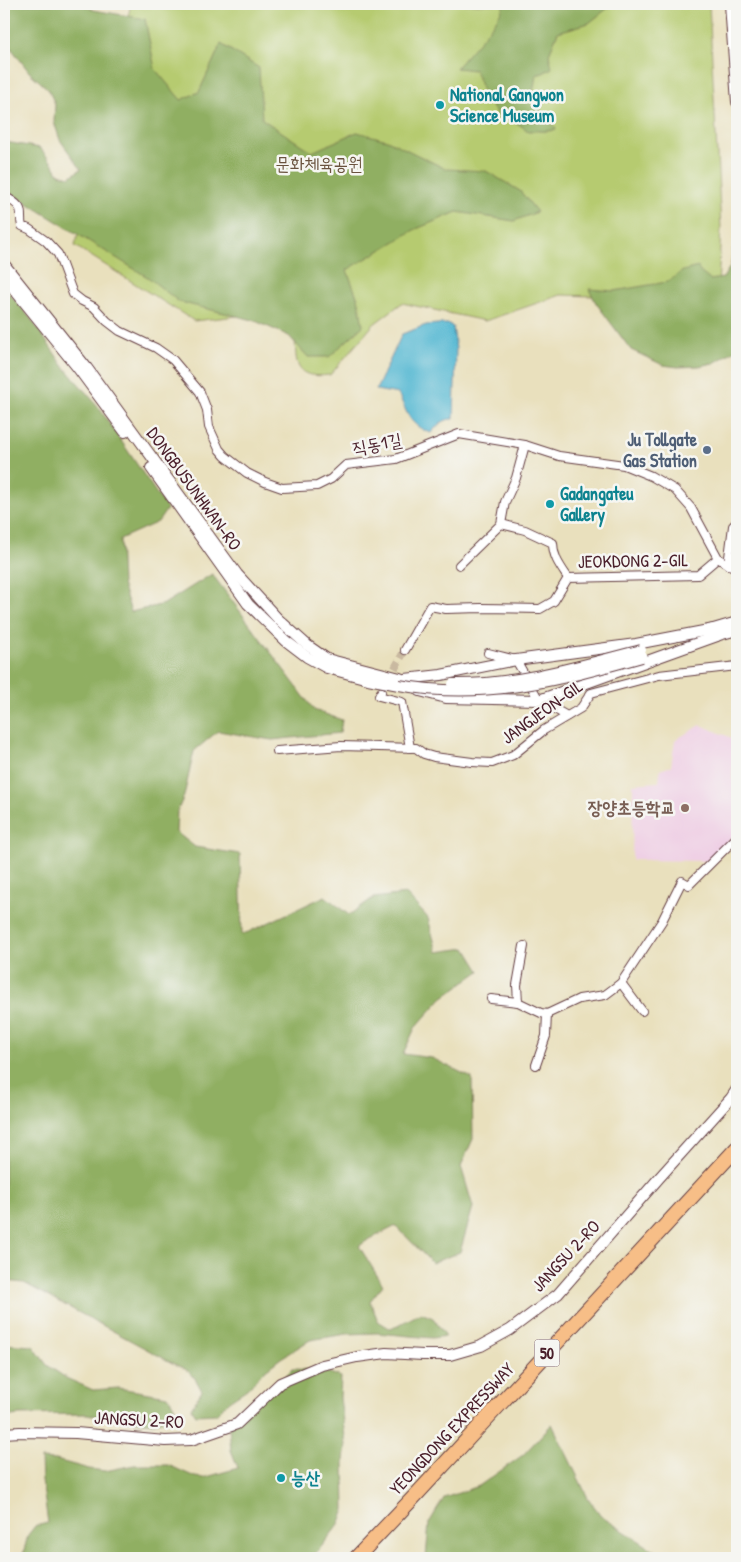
<svg xmlns="http://www.w3.org/2000/svg" width="741" height="1562" viewBox="0 0 741 1562" font-family="'Patrick Hand','Poor Story',sans-serif">
<style>
.built{fill:#efd0e5}
.green{fill:#b6cb6f;stroke:#80754d}
.forest{fill:#90af62;stroke:#6d6746}
.water{fill:#53b7d2;stroke:#4e6b7e}
.lines{fill:none;stroke-linecap:round;stroke-linejoin:round}
.minor-tunnel{stroke:#c9b9a0;stroke-width:8;stroke-dasharray:8 4;stroke-linecap:butt}
.minor-casing{stroke:#623c41;stroke-width:10}
.tertiary-casing{stroke:#623c41;stroke-width:12}
.motorway-casing{stroke:#623c41;stroke-width:16}
.minor{stroke:#fff;stroke-width:8}
.tertiary{stroke:#fff;stroke-width:10}
.motorway{stroke:#f7be87;stroke-width:14}
.tertiary-bridge-casing{stroke:#623c41;stroke-width:12;stroke-linecap:butt}
.tertiary-bridge{stroke:#fff;stroke-width:10}
.culture-dot{fill:#0f9aa8;stroke:#f6f6f2;stroke-width:2}
.service-dot{fill:#5c6f8a;stroke:#f6f6f2;stroke-width:2}
.education-dot{fill:#8d6e63;stroke:#f6f6f2;stroke-width:2}
.labels{text-anchor:middle;stroke-width:5;stroke-linejoin:round;paint-order:stroke}
.shield{fill:#f6f6f2;stroke:#7e6067;stroke-width:1}
.shield-label{font-size:16px;font-weight:bold;fill:#4a1f2b}
.culture-label{font-size:18px;font-weight:bold;fill:#0d838f;stroke:#f6f6f2;text-anchor:start}
.park-label{font-size:18px;fill:#6a533f;stroke:#f6f6f2}
.service-label{font-size:18px;font-weight:bold;fill:#4e5e75;stroke:#f6f6f2;text-anchor:end}
.street-label{font-size:18px;fill:#4a1f2b;stroke:#f6f6f2}
.education-label{font-size:18px;font-weight:bold;fill:#785e54;stroke:#f6f6f2;text-anchor:end}
</style>
<rect width="100%" height="100%" fill="#f6f6f2"/>
<filter id="ink" filterUnits="userSpaceOnUse"><feTurbulence type="fractalNoise" baseFrequency=".02" numOctaves="2"/><feDisplacementMap in="SourceGraphic" scale="10" xChannelSelector="R" yChannelSelector="G"/><feConvolveMatrix kernelMatrix="1 2 1 2 8 2 1 2 1" color-interpolation-filters="sRGB"/></filter>
<filter id="wash" filterUnits="userSpaceOnUse"><feTurbulence type="fractalNoise" baseFrequency=".0096" numOctaves="4" result="noise"/><feDisplacementMap in="SourceGraphic" scale="20" xChannelSelector="R" yChannelSelector="G"/><feGaussianBlur stdDeviation="1.12" result="paint"/><feColorMatrix in="noise" values="0 0 0 0 0 0 0 0 0 0 0 0 0 0 0 0 0 1.4 0 .05"/><feComposite in="paint" operator="in"/></filter>
<g filter="url(#wash)">
<rect width="100%" height="100%" fill="#e9e0bd"/>
<polygon class="built" points="701,725 734,739 732,780 737,780 737,833 709,861 632,860 633,784 659,782 660,770 671,766 675,740"/>
<path class="green" d="M131,4H709L721,228L717,308L593,296L561,295L485,321L402,303L374,324L330,375C294,379 296,365 295,335L254,314L194,321L75,246Z"/>
<g class="forest">
<polygon points="4,4 83,4 94,10 145,19 155,69 181,100 199,92 221,44 259,68 262,119 312,152 357,132 387,140 446,169 486,171 520,191 537,212 514,221 457,212 414,230 347,270 359,302 363,326 329,357 308,357 289,336 253,320 179,302 149,278 4,189 4,138 6,142 40,148 53,164 59,174 70,177 81,169 60,140 54,122 55,104 48,89 30,73 8,44 4,42"/>
<path d="M504,4H613L589,23L558,32L549,54L552,68L543,73L536,75L532,99L556,129C547,133 538,130 528,131C520,125 511,117 500,119L484,94L475,70L456,68C468,53 500,21 504,4Z"/>
<polygon points="733,249 737,250 737,349 714,363 699,366 678,367 663,365 631,350 596,303 589,289 614,291 667,282 683,271 698,267 700,272 710,280 723,278 731,265"/>
<path d="M4,287L31,319L64,367L97,405L167,509L158,522L120,539L122,584L131,612L164,604L212,574L314,710L342,720L340,733L272,740L218,731L194,751L184,796L177,812L176,832L195,847L240,854L242,935L325,896L349,915L373,898L406,894L428,918L437,952L466,948L480,971L442,998L415,1028L403,1054L432,1058L472,1078L473,1139L461,1166L473,1207L460,1252L432,1263L396,1226L368,1240L359,1246L383,1285L370,1301L378,1321L391,1329L421,1313L433,1318L446,1336L432,1338L377,1333L347,1334L310,1340L281,1358L263,1372L247,1389L229,1401L216,1414L196,1415L191,1408L202,1391C194,1376 192,1371 176,1365L24,1283L4,1281Z"/>
<polygon points="4,1344 33,1346 47,1365 66,1378 93,1390 118,1388 168,1396 175,1408 173,1418 154,1423 117,1420 87,1414 19,1415 4,1417"/>
<polygon points="292,1369 322,1370 341,1377 340,1398 346,1445 344,1461 345,1510 339,1524 318,1551 308,1558 22,1558 28,1535 35,1526 48,1523 42,1481 41,1459 56,1460 89,1469 105,1471 134,1465 168,1465 195,1477 203,1478 238,1468 231,1450 229,1427 271,1392"/>
<polygon points="552,1424 588,1498 602,1517 658,1553 662,1558 426,1558 429,1523 444,1498 479,1486 523,1455"/>
</g>
<path class="water" d="M438,324H449L453,327L456,349L454,419C444,418 437,426 431,433C408,425 408,413 398,394L376,390L402,334L426,325Z"/>
</g>
<g filter="url(#ink)">
<g class="lines">
<polyline class="minor-tunnel" points="389,679 405,650"/>
<defs>
<g id="minor">
<path d="M4,196C9,199 18,203 20,209C22,214 20,220 22,226L29,229L46,241L58,254L73,294L82,301L94,307L107,321L120,331L156,348L173,360L200,392L207,410L209,427L219,449L225,456L247,473L265,482L282,488L317,486L331,479L346,465L396,459L459,434L525,445L559,456L624,465L651,476L675,490L691,508L718,558L728,565L737,567"/>
<path d="M501,524L525,530L553,543C553,557 560,566 568,578"/>
<polyline points="459,565 501,524 505,502 516,478 525,445"/>
<polyline points="728,565 733,526 737,522"/>
<polyline points="405,650 430,606 446,609 481,608 540,609 554,601 568,578 698,575 718,558"/>
<polyline points="488,653 516,660 539,700 567,716"/>
<polyline points="381,692 379,696 402,702 410,748"/>
<polyline points="277,751 341,746 416,748 424,754 434,757 472,762 492,763 513,755 544,730 581,708 591,693 659,675 737,666"/>
<polyline points="621,983 642,1011"/>
<polyline points="491,999 518,1002 541,1013 547,1014 579,999 605,995 621,983 662,921 682,881 689,885 737,837"/>
<polyline points="518,1002 517,985 524,946"/>
<polyline points="536,1065 546,1036 547,1014"/>
</g>
<g id="tertiary">
<polyline points="730,4 737,102"/>
<polyline points="4,264 87,368 237,574 278,619 307,645 327,659 400,678"/>
<polyline points="4,277 77,367 125,432"/>
<polyline points="151,468 248,604 286,641 307,657 327,668 368,679 399,685"/>
<polyline points="710,630 737,622"/>
<polyline points="712,637 737,630"/>
<polyline points="405,679 441,675 516,660 636,644 714,629"/>
<polyline points="420,691 446,698 539,700 717,636"/>
<polyline points="4,1433 20,1432 76,1433 165,1441 191,1440 237,1424 280,1383 322,1365 357,1357 386,1353 423,1355 450,1355 481,1346 510,1330 558,1294 659,1178 731,1098 737,1089"/>
</g>
<polyline id="motorway" points="356,1558 415,1496 737,1148"/>
</defs>
<use href="#minor" class="minor-casing"/>
<use href="#tertiary" class="tertiary-casing"/>
<use href="#motorway" class="motorway-casing"/>
<use href="#minor" class="minor"/>
<use href="#tertiary" class="tertiary"/>
<use href="#motorway" class="motorway"/>
<defs>
<g id="tertiary-bridge">
<path d="M453,684C516,685 580,666 641,650"/>
<path d="M399,685C484,701 560,680 642,657"/>
</g>
</defs>
<use href="#tertiary-bridge" class="tertiary-bridge-casing"/>
<use href="#tertiary-bridge" class="tertiary-bridge"/>
</g>
</g>
<g class="culture-dot">
<circle cx="440" cy="105" r="5"/>
<circle cx="550" cy="504" r="5"/>
<circle cx="281" cy="1478" r="5"/>
</g>
<circle class="service-dot" cx="707" cy="450" r="5"/>
<circle class="education-dot" cx="685" cy="808" r="5"/>
<g class="labels">
<rect class="shield" x="534.5" y="1339.5" width="25" height="27" rx="4"/>
<g class="shield-label">
<text x="547" y="1359">50</text>
</g>
<g class="culture-label">
<text x="450" y="101">National Gangwon<tspan x="450" dy="21">Science Museum</tspan></text>
<text x="560" y="500">Gadangateu<tspan x="560" dy="21">Gallery</tspan></text>
<text x="291" y="1484">능산</text>
</g>
<g class="park-label">
<text x="319" y="170">문화체육공원</text>
</g>
<g class="service-label">
<text x="697" y="446">Ju Tollgate<tspan x="697" dy="21">Gas Station</tspan></text>
</g>
<g class="street-label">
<text transform="translate(377 444) rotate(-11)" y="6">직동1길</text>
<text transform="translate(194 489) rotate(54)" y="6">DONGBUSUNHWAN-RO</text>
<text transform="translate(633 561) rotate(-1)" y="6">JEOKDONG 2-GIL</text>
<text transform="translate(542 712) rotate(-36)" y="6">JANGJEON-GIL</text>
<text transform="translate(566 1256) rotate(-47)" y="6">JANGSU 2-RO</text>
<text transform="translate(139 1420) rotate(3)" y="6">JANGSU 2-RO</text>
<text transform="translate(452 1429) rotate(-47)" y="6">YEONGDONG EXPRESSWAY</text>
</g>
<g class="education-label">
<text x="675" y="814">장양초등학교</text>
</g>
</g>
<rect width="741" height="1562" fill="none" stroke="#f6f6f2" stroke-width="20"/>
</svg>
